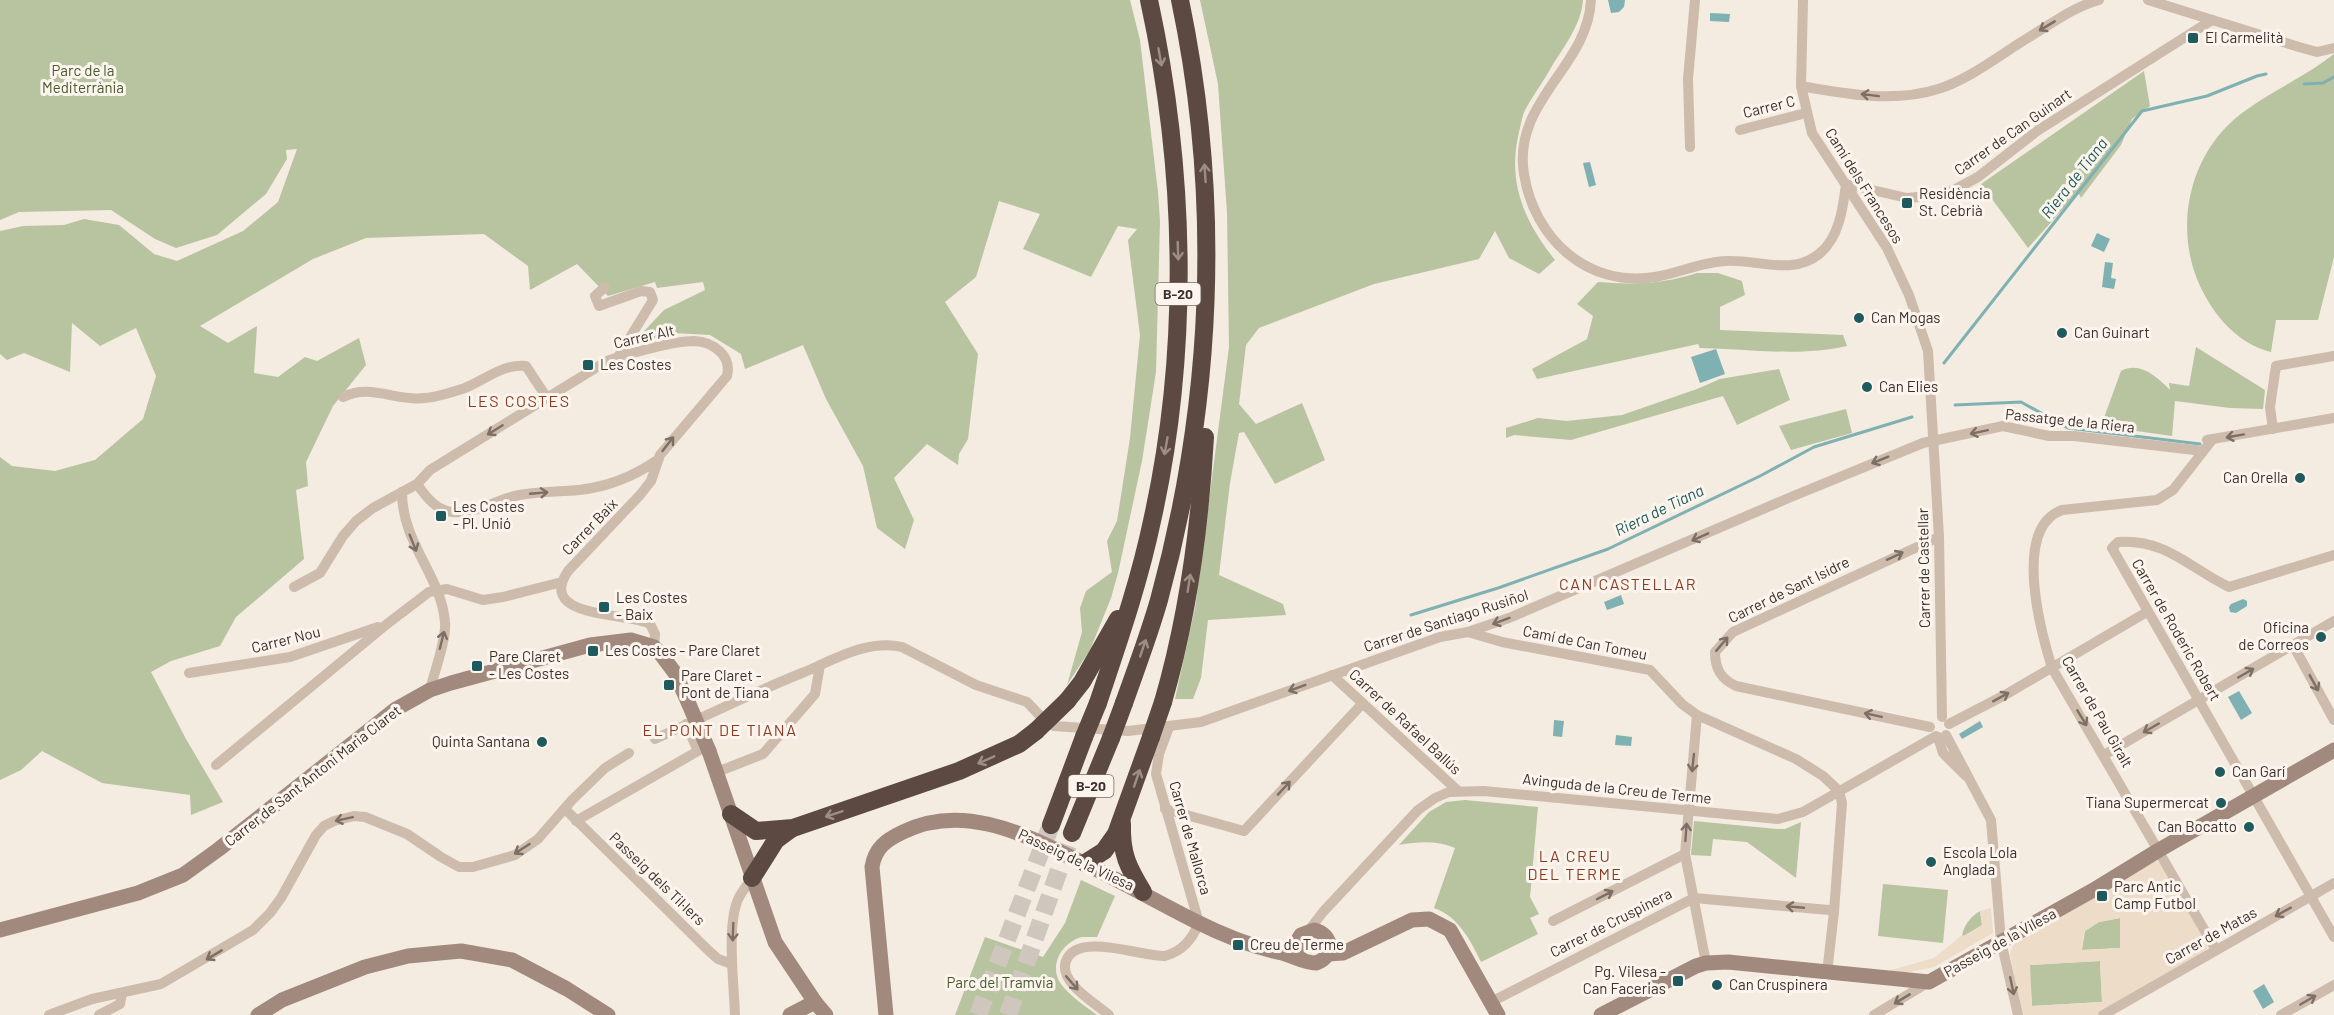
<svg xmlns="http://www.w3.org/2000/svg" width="2334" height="1015" viewBox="0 0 2334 1015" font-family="Barlow,sans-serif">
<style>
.green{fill:#b8c4a0}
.plaza{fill:#ecdcc8;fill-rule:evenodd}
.water{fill:#7fb0b2}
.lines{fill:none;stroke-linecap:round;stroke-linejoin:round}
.stream{stroke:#7fb0b2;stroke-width:3}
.highway-tunnel{stroke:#cfc6bd;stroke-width:18;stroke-dasharray:18 9;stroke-linecap:butt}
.street{stroke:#cdbbac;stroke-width:10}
.secondary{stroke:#a18a7d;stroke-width:15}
.highway{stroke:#5c4a42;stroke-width:18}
.secondary-bridge{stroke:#a18a7d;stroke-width:15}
.highway-bridge{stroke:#5c4a42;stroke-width:18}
.oneway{stroke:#7d6f65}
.oneway2{stroke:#9c8e87}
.poi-dot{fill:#1f5a5e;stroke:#fbf5ee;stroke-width:2}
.labels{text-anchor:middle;stroke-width:6;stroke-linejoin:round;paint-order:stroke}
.shield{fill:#fbf5ee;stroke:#756b66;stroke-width:1.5}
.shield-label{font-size:14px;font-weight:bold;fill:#3b302b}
.poi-label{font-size:15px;fill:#3b302b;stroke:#fbf5ee;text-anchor:start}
.park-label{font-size:15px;fill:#4a5a2e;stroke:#fbf5ee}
.street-label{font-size:15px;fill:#3b302b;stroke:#fbf5ee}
.water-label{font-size:16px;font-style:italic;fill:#1f5a5e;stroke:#fbf5ee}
.neighbourhood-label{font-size:16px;letter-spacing:1.5px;fill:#8c3b22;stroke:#fbf5ee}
</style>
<rect width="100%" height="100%" fill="#f4ebe1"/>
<g class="green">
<polygon points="0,0 1130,0 1140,40 1158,192 1160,221 1156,372 1142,461 1118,573 1111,598 1090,650 1067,685 1082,632 1080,608 1086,591 1112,572 1107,541 1117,521 1130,438 1140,335 1128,240 1137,229 1118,226 1091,277 1023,249 1040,214 999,201 976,277 945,302 978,354 968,439 959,454 958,465 927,444 894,478 914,520 905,549 877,528 863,466 826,399 803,345 745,369 741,354 710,335 673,333 631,345 664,310 705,290 703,282 657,288 655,282 608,296 577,264 530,290 528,266 484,234 366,238 313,259 200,326 228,343 257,326 254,373 278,377 305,357 317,361 359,338 366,365 333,406 306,462 308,486 296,490 304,559 236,617 220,646 171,661 151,672 186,739 223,802 191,815 190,795 102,783 42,751 21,770 0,780 0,457 12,466 55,471 95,460 143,419 156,376 136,328 100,346 72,323 70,372 24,353 7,360 0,354 0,231 23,226 64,225 84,219 119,225 154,254 177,261 243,231 278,202 297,149 286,150 287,159 266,194 217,235 176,248 155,239 111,210 19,212 0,220"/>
<path d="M1200,0H1583C1581,25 1565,45 1552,66C1544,81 1533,95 1525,110C1522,116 1521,125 1519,132C1507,182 1524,221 1555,260L1539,274L1509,258L1495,231L1479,259L1374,284L1259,328L1246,345L1239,404L1256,424L1302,403L1325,460L1275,484L1244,432L1239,433L1230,483L1219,575L1283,604L1286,615L1208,620L1201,678L1193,699H1175L1195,608L1229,347L1227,213L1218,84Z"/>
<path d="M2334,54V257L2318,320H2276L2271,352C2238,344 2214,316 2200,286C2173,227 2189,153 2242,113C2271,91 2305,77 2334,54Z"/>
<polygon points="2144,71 2150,106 2132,119 2121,145 2081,198 2078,192 2028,248 1981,184"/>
<path d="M1697,273H1718L1742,281L1745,295L1720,307V330L1843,335L1847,346C1799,357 1748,349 1700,348L1698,344L1537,379L1532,369L1587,339L1593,316L1577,304L1598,282C1633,285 1663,284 1697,273Z"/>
<path d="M2196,347L2265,390L2263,409L2230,408L2175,401L2172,436L2101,426L2121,371C2140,361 2157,377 2170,390L2169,383L2189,386Z"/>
<polygon points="1779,369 1790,400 1737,425 1723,396 1571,440 1514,435 1506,438 1506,428 1538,418 1567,421 1622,415 1697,389 1720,379"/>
<polygon points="1846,409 1852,433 1791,450 1779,426"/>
<path d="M1465,800L1538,807L1530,897L1539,914L1530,918L1538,934L1481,962C1471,941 1458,916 1434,908L1455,848C1436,840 1418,842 1399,845L1429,812L1446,802Z"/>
<polygon points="1694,821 1777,829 1785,829 1801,822 1796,878 1747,842 1713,839 1711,856 1691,855"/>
<path d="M1081,880L1115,896L1097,937C1092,937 1087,937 1082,937C1062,942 1048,966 1061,984C1070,996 1085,1006 1097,1015H955L985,937L1043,957L1065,923Z"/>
<polygon points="1883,884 1948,890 1943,943 1878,936"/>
<path d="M1980,911L1982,925L1962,937C1963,926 1970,917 1980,911Z"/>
<polygon points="2120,918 2121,948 2082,950 2085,931 2099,922"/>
<polygon points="2100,961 2102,1002 2032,1006 2029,965"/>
</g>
<g class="plaza">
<path d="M2156,861L2163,864L2207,943V949L2203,954L2097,1015H2022L2010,954L2015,939ZM2120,918V948L2082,950L2084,931L2099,922ZM2100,961L2102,1002L2032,1006L2030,965Z"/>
<polygon points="1991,908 1993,933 1934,967 1900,974 1888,971 1934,958 1961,936 1967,935 1982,925 1980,911"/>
</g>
<g class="water">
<polygon points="1608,0 1625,0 1624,7 1619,12 1611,13"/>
<polygon points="1710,13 1730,14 1729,22 1710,21"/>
<polygon points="1590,162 1596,185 1589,187 1583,163"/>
<polygon points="2097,233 2110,239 2104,252 2091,246"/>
<polygon points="2105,262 2113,263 2111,278 2116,279 2114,289 2102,287"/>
<polygon points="1716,349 1725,374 1700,383 1691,357"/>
<polygon points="1621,595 1624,604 1607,610 1604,602"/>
<polygon points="2243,599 2247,601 2247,606 2236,613 2230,612 2229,607 2231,604"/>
<polygon points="2239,691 2252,713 2241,720 2228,697"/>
<polygon points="1554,720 1564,721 1562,737 1553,736"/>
<polygon points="1980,721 1983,727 1962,739 1959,734"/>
<polygon points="1616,735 1632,737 1631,746 1615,745"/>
<polygon points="2264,984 2274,1002 2263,1009 2253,991"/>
</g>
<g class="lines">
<g class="stream">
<polyline points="2304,84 2323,83 2334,77"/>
<polyline points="1944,363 2142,111 2207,96 2257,76 2266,74"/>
<polyline points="1955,405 2021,402 2068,428 2200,444"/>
<polyline points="1411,615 1498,588 1608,549 1760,476 1814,447 1912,417"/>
</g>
<g class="highway-tunnel">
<polyline points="978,1015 1051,825"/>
<polyline points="1008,1015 1072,833"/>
</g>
<g class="street">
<path d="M1591,0C1588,67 1512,101 1524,174C1534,238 1587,288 1655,277C1679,273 1701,262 1726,261C1757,259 1792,276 1819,254C1839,238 1843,209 1846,184"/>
<polyline points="1803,0 1801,86 1812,133 1887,248 1909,295 1928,351 1939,537 1942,717"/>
<polyline points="2148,0 2299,47 2317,52 2334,48"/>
<path d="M1801,86C1845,94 1895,103 1938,89C1968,80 2000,55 2026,39C2050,25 2073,7 2099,0"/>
<polyline points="1740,130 1806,113"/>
<polyline points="1690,147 1688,79 1695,0"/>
<polyline points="1846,184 1907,198 1928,196 1952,191 1978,177 2037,131 2212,20"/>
<polyline points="605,287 595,296 599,306 641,291 650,292 653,300 618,357"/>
<path d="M343,397C371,383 396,402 425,398C437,397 453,392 465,388C485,380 504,363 526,366L547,398"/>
<polyline points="2273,429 2270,407 2276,366 2334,356"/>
<polyline points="2207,440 2334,418"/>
<path d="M2212,440L2173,490L2157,500L2062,510C2012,528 2041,632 2052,668L2216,950"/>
<path d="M417,484C426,497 436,510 452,512C475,515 497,499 519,495C539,491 559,492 579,490C606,487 634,476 656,461"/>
<path d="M402,492C402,544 441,575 445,622C447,638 434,673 430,690"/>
<path d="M2334,555L2229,587C2191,569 2165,538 2118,542L2112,548L2334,937"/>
<path d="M294,587L320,573L343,536L356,521L373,508L417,484L430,470L607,361C627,354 673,341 694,341C714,342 732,356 727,376L660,455L651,481L640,495L568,571C536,619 627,612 650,624L655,634L654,647"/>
<polyline points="1468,632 1502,642 1650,670 1682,704 1697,715 1796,759 1823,776 1839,791 1842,803 1834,912"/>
<polyline points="2293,645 2334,720"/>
<polyline points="189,673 290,657 378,627"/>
<polyline points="1332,675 1457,790"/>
<polyline points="1697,715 1685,854 1706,963"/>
<polyline points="1949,724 2005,695 2147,612"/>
<path d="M1930,727L1736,686C1721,679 1715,669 1715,652L1733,632L1939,537"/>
<polyline points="1946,735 1991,820 2001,941 2018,1015"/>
<polyline points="1938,737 1943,753 1966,776"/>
<path d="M655,739C704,717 752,693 802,673C834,660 867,639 902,647L976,685L1027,702L1045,721L1054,726L1128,731L1201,722L1440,637L1468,632L1509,618L1791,497L1923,443L2003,426L2049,436H2074L2203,451"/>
<polyline points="2104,755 2334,621"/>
<polyline points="216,765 387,624 429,592 447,589 483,600 503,597 562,582"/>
<polyline points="717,772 763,754 815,694 820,665"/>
<polyline points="565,809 709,951 718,959 732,964"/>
<polyline points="1165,809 1244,831 1362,704"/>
<polyline points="576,821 698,751 686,724"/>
<polyline points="1553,921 1685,854"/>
<polyline points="1309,930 1323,912 1418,810 1435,798 1449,792 1484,791 1778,819 1803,812 1936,736"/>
<polyline points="1491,1002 1694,898 1829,910 1834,912 1827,973"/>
<polyline points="49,1015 92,999 161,984 253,930 270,913 281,898 316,835 324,826 334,821 354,816 365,817 407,834 441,857 459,867 473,867 515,855 538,839 572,800 605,768 629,753"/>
<polyline points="99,1015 120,1004 122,993"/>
<path d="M735,1015C734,985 727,929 737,902C740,893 747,886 752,878"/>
<path d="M1109,1015C1095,1003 1058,982 1066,961C1077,931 1142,957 1165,956C1183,951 1192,939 1199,923L1156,774L1159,754L1169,727"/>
<polyline points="1874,1015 1929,982"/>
<polyline points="2103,1015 2334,883"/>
<polyline points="2281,1015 2334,985"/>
</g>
<g class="secondary">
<polyline points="709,751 775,942 815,1002 826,1015"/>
<polyline points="0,930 138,893 183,875 219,849 396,709 430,690 451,683 590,645 631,640 654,647 660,653 675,673 688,702"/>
<polyline points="1328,954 1343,953 1412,920 1429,919 1450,930 1498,1015"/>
<polyline points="258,1015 282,1000 365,967 408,956 461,951 512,960 567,989 608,1015"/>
<polyline points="790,1015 815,1002"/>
<path d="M886,1015L872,867C875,848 886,840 903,832C960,804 1018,831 1071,857C1114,877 1155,901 1197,922C1223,935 1253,947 1282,953C1293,956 1304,963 1316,963C1335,957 1333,934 1314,930L1301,935C1295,943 1296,950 1301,959"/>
<polyline points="1601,1015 1696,966 1706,963 1728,962 1929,982 2097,888 2159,850 2334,750"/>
</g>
<g class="highway">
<polyline points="1067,701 1082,682 1118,619"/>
<path d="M1163,702C1188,616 1200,526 1205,437"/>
<path d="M1098,703C1118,643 1139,583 1152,521C1190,351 1186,170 1149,0"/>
<path d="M1124,703C1136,669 1149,635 1159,600C1213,403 1222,200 1180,0"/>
<polyline points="731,814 756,831 793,828 959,771 1019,744 1036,731"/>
<path d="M1122,824C1121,854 1128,867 1143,892"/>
<polyline points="1051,825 1084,737"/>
<polyline points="1072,833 1111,738"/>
<polyline points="1085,863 1104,851 1116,834 1151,737"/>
<polyline points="752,878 776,840 791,829"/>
</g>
<polyline class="secondary-bridge" points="688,702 709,751"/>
<g class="highway-bridge">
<polyline points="1036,731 1067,701"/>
<polyline points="1084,737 1098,703"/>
<polyline points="1151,737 1163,702"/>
<polyline points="1111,738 1124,703"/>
</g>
</g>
<defs><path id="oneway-shaft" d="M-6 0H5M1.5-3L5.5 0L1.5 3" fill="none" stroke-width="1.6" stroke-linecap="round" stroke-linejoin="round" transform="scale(1.5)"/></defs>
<g class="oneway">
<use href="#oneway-shaft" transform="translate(2047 26) rotate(149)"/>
<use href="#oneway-shaft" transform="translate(1870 95) rotate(-173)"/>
<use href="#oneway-shaft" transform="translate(495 430) rotate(148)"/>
<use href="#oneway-shaft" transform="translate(1979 432) rotate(168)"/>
<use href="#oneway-shaft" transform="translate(2235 436) rotate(170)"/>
<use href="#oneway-shaft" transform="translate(668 444) rotate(-52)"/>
<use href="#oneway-shaft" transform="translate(1880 460) rotate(158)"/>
<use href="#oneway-shaft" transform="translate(539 493) rotate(-5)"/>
<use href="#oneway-shaft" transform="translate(1700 537) rotate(156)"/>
<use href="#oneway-shaft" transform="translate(413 543) rotate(68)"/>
<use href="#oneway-shaft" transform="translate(1895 556) rotate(-25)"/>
<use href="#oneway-shaft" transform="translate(1501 621) rotate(160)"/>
<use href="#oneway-shaft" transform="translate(442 640) rotate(-76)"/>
<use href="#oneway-shaft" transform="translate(1722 644) rotate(-50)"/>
<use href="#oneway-shaft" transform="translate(2246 673) rotate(-30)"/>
<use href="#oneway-shaft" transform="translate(2314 683) rotate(61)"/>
<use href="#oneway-shaft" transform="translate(1297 688) rotate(160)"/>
<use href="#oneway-shaft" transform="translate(2001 697) rotate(-29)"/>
<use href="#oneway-shaft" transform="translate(1873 715) rotate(-168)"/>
<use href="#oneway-shaft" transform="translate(2082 718) rotate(59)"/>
<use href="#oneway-shaft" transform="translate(2151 728) rotate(150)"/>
<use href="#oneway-shaft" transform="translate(1693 763) rotate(96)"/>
<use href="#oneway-shaft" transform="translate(1284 788) rotate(-47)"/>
<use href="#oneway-shaft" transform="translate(344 819) rotate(168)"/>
<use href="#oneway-shaft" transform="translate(1686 832) rotate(-86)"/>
<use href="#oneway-shaft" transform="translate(522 849) rotate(147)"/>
<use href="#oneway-shaft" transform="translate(1605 895) rotate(-27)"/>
<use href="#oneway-shaft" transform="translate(1795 907) rotate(-175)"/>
<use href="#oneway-shaft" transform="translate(2283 912) rotate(151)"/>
<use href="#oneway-shaft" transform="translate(733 932) rotate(92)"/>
<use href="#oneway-shaft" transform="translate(214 955) rotate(149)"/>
<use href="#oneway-shaft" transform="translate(1072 983) rotate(49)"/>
<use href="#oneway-shaft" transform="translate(2012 986) rotate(78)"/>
<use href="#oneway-shaft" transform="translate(1902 999) rotate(149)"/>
<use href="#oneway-shaft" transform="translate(2308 1000) rotate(-30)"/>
</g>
<g class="oneway2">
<use href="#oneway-shaft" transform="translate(1160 57) rotate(80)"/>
<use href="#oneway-shaft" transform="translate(1205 173) rotate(-94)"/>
<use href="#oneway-shaft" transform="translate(1178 251) rotate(88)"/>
<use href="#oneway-shaft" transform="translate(1166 446) rotate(100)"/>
<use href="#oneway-shaft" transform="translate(1189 583) rotate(-81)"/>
<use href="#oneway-shaft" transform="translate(1143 648) rotate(-71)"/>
<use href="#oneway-shaft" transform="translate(986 760) rotate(156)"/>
<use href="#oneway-shaft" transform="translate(1137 778) rotate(-71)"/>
<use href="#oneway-shaft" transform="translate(834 814) rotate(162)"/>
</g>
<g class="poi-dot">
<rect x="2187" y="32" width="12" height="12" rx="3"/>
<rect x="1901" y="197" width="12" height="12" rx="3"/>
<circle cx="1859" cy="318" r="6"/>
<circle cx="2062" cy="333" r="6"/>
<rect x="582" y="359" width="12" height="12" rx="3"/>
<circle cx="1867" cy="387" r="6"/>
<circle cx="2300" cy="478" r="6"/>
<rect x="435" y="510" width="12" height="12" rx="3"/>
<rect x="598" y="601" width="12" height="12" rx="3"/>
<circle cx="2321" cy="637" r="6"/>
<rect x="587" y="645" width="12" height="12" rx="3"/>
<rect x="471" y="660" width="12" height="12" rx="3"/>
<rect x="663" y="679" width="12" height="12" rx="3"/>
<circle cx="542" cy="742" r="6"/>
<circle cx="2220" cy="772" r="6"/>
<circle cx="2221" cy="803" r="6"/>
<circle cx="2249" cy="827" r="6"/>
<circle cx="1931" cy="862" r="6"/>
<rect x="2096" y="890" width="12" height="12" rx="3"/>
<rect x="1232" y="939" width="12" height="12" rx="3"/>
<rect x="1672" y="975" width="12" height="12" rx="3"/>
<circle cx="1717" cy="985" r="6"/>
</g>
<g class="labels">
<g class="shield">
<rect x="1155.5" y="283" width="45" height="22" rx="4.5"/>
<rect x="1068.5" y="775" width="45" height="22" rx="4.5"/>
</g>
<g class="shield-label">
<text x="1178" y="299">B-20</text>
<text x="1091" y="791">B-20</text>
</g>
<g class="poi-label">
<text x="2205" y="43">El Carmelità</text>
<text x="1919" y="199">Residència<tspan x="1919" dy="17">St. Cebrià</tspan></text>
<text x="1871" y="323">Can Mogas</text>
<text x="2074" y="338">Can Guinart</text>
<text x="600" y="370">Les Costes</text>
<text x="1879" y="392">Can Elies</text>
<text x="2288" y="483" text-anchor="end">Can Orella</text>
<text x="453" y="512">Les Costes<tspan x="453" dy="17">- Pl. Unió</tspan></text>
<text x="616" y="603">Les Costes<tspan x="616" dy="17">- Baix</tspan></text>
<text x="2309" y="633" text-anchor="end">Oficina<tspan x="2309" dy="17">de Correos</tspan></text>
<text x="605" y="656">Les Costes - Pare Claret</text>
<text x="489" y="662">Pare Claret<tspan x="489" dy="17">- Les Costes</tspan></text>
<text x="681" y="681">Pare Claret -<tspan x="681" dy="17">Pont de Tiana</tspan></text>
<text x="530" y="747" text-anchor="end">Quinta Santana</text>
<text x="2232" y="777">Can Garí</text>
<text x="2209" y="808" text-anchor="end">Tiana Supermercat</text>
<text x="2237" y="832" text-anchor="end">Can Bocatto</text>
<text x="1943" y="858">Escola Lola<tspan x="1943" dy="17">Anglada</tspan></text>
<text x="2114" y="892">Parc Antic<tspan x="2114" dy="17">Camp Futbol</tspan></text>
<text x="1250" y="950">Creu de Terme</text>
<text x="1666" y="977" text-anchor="end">Pg. Vilesa -<tspan x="1666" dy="17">Can Facerias</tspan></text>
<text x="1729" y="990">Can Cruspinera</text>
</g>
<g class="park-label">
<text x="83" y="76">Parc de la<tspan x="83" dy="17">Mediterrània</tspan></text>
<text x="1000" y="988">Parc del Tramvia</text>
</g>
<g class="street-label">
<text transform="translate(1769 107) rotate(-14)" y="5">Carrer C</text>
<text transform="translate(2013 132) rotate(-35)" y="5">Carrer de Can Guinart</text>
<text transform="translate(1864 186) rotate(58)" y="5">Camí dels Francesos</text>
<text transform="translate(644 337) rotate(-13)" y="5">Carrer Alt</text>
<text transform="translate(2070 421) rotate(6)" y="5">Passatge de la Riera</text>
<text transform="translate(590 527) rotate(-46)" y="5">Carrer Baix</text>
<text transform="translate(1924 568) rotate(-91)" y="5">Carrer de Castellar</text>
<text transform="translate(1789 590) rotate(-26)" y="5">Carrer de Sant Isidre</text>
<text transform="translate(1446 621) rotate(-18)" y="5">Carrer de Santiago Rusiñol</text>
<text transform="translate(2176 630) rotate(60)" y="5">Carrer de Roderic Robert</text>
<text transform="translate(286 640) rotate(-14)" y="5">Carrer Nou</text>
<text transform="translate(1585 643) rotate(11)" y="5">Camí de Can Tomeu</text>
<text transform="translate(2097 712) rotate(60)" y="5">Carrer de Pau Giralt</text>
<text transform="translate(1405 722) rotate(43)" y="5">Carrer de Rafael Ballús</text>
<text transform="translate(313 776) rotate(-38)" y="5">Carrer de Sant Antoni Maria Claret</text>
<text transform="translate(1617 789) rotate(6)" y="5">Avinguda de la Creu de Terme</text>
<text transform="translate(1190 838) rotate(74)" y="5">Carrer de Mallorca</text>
<text transform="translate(1076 860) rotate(25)" y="5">Passeig de la Vilesa</text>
<text transform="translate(657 879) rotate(44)" y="5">Passeig dels Til·lers</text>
<text transform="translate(1611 923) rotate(-27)" y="5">Carrer de Cruspinera</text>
<text transform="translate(2211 936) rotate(-29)" y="5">Carrer de Matas</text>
<text transform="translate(2000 943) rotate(-29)" y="5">Passeig de la Vilesa</text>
</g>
<g class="water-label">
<text transform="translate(2074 178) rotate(-52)" y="6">Riera de Tiana</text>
<text transform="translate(1659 510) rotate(-26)" y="6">Riera de Tiana</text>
</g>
<g class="neighbourhood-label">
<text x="519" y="407">LES COSTES</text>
<text x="1628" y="590">CAN CASTELLAR</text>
<text x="720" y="736">EL PONT DE TIANA</text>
<text x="1575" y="862">LA CREU<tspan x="1575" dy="18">DEL TERME</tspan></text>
</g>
</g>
</svg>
